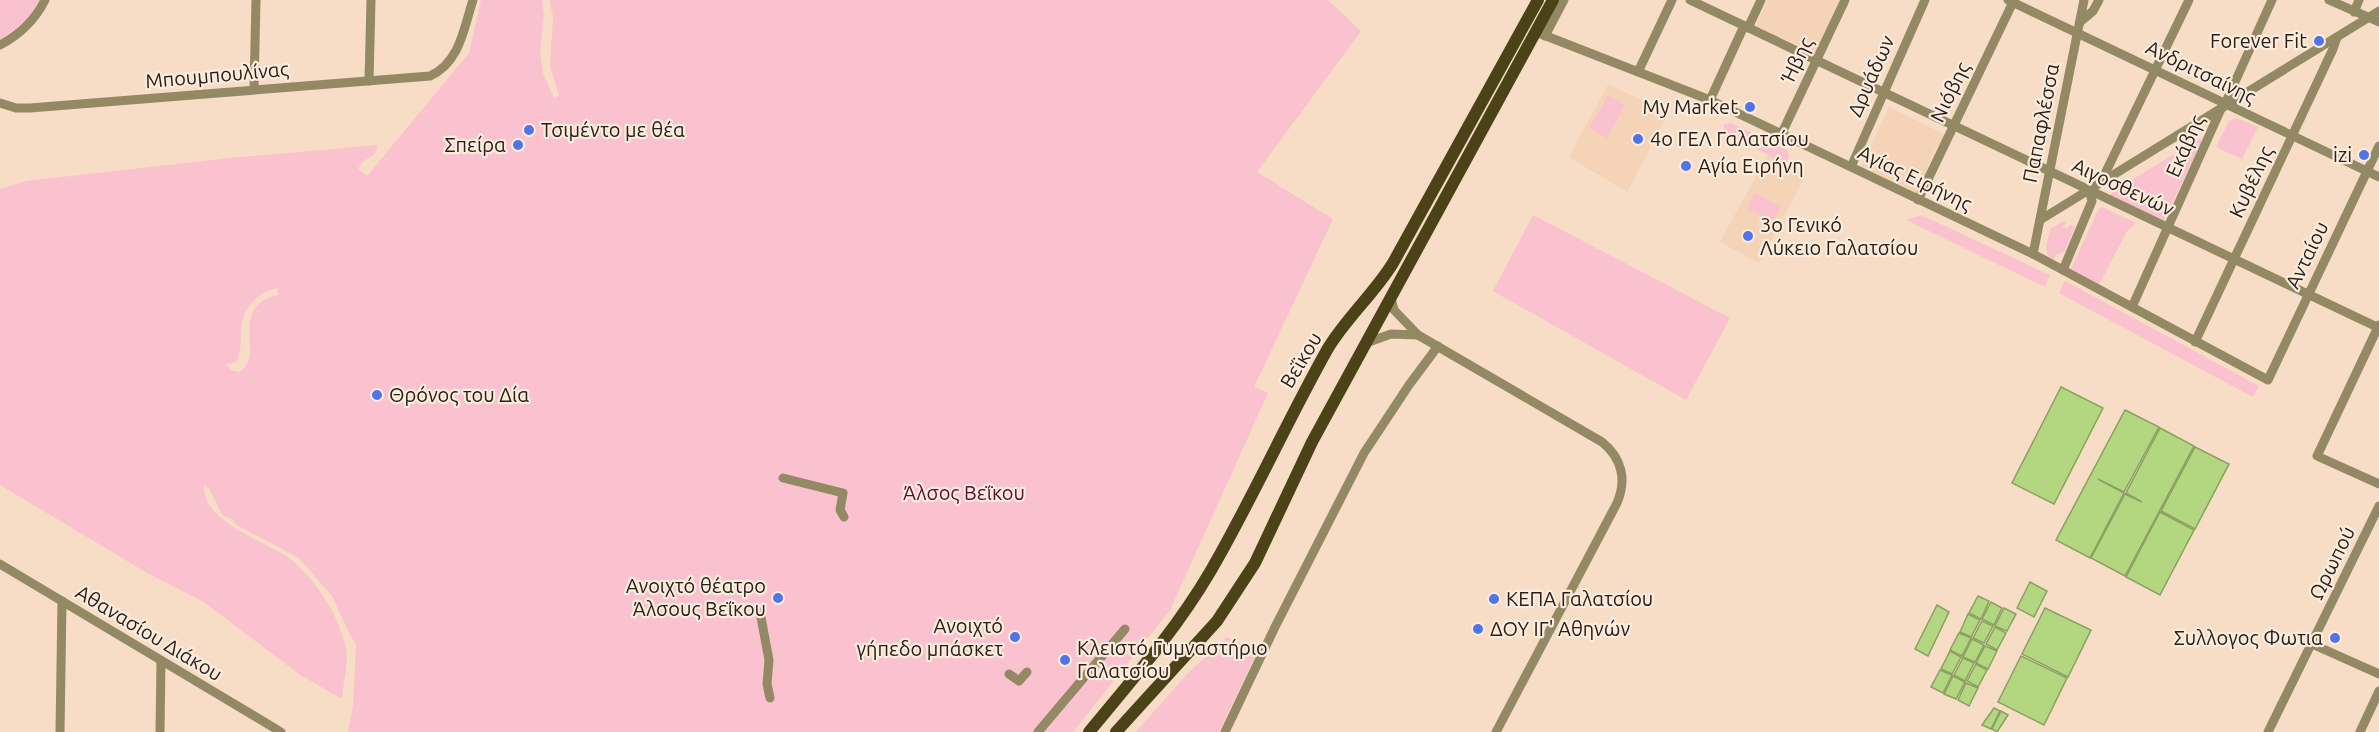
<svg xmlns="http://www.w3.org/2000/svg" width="2379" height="732" viewBox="0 0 2379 732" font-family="Ubuntu,sans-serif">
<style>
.built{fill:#f4d3b6}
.green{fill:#fac1cf;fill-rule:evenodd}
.water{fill:#b3d780;stroke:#8aa060;stroke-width:1.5}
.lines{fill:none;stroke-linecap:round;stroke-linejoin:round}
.minor{stroke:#938964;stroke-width:9}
.major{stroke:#4c4218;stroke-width:12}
.poi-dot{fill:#5174e8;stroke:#fcecde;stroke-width:2}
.labels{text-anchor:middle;stroke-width:4.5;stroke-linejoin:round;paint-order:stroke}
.poi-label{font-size:20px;fill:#292017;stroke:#fcecde;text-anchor:start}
.street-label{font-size:20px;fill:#292017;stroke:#fcecde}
.park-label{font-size:20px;fill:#5f0a2f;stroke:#fcecde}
</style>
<rect width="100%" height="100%" fill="#f7ddc5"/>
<g class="built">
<polygon points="1768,0 1839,0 1815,53 1756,26"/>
<polygon points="1608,85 1669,111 1627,192 1569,157"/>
<polygon points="1889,107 1946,135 1939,146 1937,146 1927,167 1930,169 1916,196 1859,170"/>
<polygon points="1768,154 1807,173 1759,263 1720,242"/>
</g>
<g class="green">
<polygon points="0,0 40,0 26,20 0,40"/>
<path d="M481,0H542L544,15L540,52L543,73L554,98L559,95L550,67L553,16L549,0H1328L1361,31L1257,172L1333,219L1254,387L1268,393L1170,610L1073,732H348L353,706L356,644L349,633L332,596L299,558L235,524L233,519L223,516L209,489L204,484C200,524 270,541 294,562C319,585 338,614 346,648C349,663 343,684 342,699L299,674L204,602L149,574L0,485V189L26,181L230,158L378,145L374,155L362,162L358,169L367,176L469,53ZM277,288L278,295C227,307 266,355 240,372L232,371L226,364L235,363C242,352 240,344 241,331C242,309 256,293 277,288Z"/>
<polygon points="1608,95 1625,105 1607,138 1589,128"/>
<polygon points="2236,118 2258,127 2242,159 2216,147 2229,121"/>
<polygon points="1731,123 1787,150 1789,156 1786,163 1725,134 1724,124"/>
<polygon points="2199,139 2201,139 2201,143 2164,220 2110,196 2112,192"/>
<polygon points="1755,193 1781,207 1772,222 1747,208"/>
<polygon points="2102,207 2136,223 2127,231 2099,285 2071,269 2098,210"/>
<polygon points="1533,215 1730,318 1686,400 1493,291"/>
<polygon points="1921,215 2050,275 2045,287 1906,220"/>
<polygon points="2064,221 2066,224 2063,226 2066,229 2070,225 2075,227 2064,252 2057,254 2053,260 2047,254 2046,247 2050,229"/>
<polygon points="2065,281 2259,386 2253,397 2059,293"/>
<polygon points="1227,637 1257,652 1219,732 1136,732 1187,674"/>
</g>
<g class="water">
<polygon points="2061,387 2103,408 2054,504 2012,483"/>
<polygon points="2125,410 2159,427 2124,492 2098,479 2124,493 2090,558 2056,540"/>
<polygon points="2160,428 2194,446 2125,576 2091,558 2125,494 2142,502 2126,493"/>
<polygon points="2195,447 2229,464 2195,529 2161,511"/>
<polygon points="2160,512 2194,530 2160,595 2126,577"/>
<polygon points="2030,582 2047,591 2034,617 2017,608"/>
<polygon points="1978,596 1989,601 1981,619 1969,613"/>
<polygon points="1991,602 2002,608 1994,625 1982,619"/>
<polygon points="1937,605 1949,612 1928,656 1915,649"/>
<polygon points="2004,608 2016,614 2007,631 1995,626"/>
<polygon points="2045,608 2091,630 2068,677 2022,654"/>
<polygon points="1968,614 1980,620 1971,637 1960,632"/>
<polygon points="1982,621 1993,626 1984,643 1973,638"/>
<polygon points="1995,627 2006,633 1997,650 1986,644"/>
<polygon points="1959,633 1971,638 1962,656 1950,650"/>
<polygon points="1972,639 1984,645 1975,662 1963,657"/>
<polygon points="1985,646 1997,651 1988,669 1976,663"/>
<polygon points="1950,651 1961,657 1952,674 1941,669"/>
<polygon points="2021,656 2067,678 2044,725 1998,702"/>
<polygon points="1963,658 1974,663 1965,681 1954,675"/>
<polygon points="1976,664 1987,670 1978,687 1967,681"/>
<polygon points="1940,670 1952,675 1943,693 1931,687"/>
<polygon points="1953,676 1965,682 1956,699 1944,694"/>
<polygon points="1966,683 1978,688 1969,706 1958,700"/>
<polygon points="1994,708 2000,711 1991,729 1982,725"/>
<polygon points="2001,711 2008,715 1997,732 1992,729"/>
</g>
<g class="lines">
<g class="minor">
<polyline points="1690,0 2379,328"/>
<polyline points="2008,0 2379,177"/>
<polyline points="2329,0 2379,22"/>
<polyline points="2354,12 2359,0"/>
<polyline points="2080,22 2093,11 2099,0"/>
<polyline points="1748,28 1761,0"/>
<polyline points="1536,32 1710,100 1851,167 2033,254 2268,380 2379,146"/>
<polyline points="1545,36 1564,0"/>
<path d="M0,45C19,35 35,20 45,0"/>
<polyline points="1638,72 1672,0"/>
<polyline points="369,81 371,0"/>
<polyline points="254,89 256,0"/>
<polyline points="1710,100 1744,26"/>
<path d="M0,103L16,108H30L430,76C460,63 464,27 473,0"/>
<polyline points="1781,135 1845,0"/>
<polyline points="1851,167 1925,0"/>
<polyline points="2101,182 2189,0"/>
<polyline points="1918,200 2014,0"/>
<polyline points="2040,220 2379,11"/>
<polyline points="2033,254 2084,0"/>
<polyline points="2063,270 2092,201 2089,190"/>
<path d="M1391,298L1394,310L1418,335L1602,442C1622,458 1627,480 1617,503L1496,732"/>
<polyline points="2132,307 2221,109 2225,104 2272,0"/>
<polyline points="2379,325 2317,456 2379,484"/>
<polyline points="2195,342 2333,49 2337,37"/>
<polyline points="1366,343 1391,334 1418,335"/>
<polyline points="783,478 843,493 840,510 844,517"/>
<polyline points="0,564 281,732"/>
<polyline points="760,612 769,660 767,684 770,698"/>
<polyline points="2312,644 2379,674"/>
<polyline points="1009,674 1019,681 1027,672"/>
<polyline points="60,732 62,601"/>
<polyline points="160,732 161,661"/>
<polyline points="1038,732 1125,629"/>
<polyline points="1225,732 1275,627 1364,453 1409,385 1438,346"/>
<polyline points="2268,732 2379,506"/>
<polyline points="2360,732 2379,691"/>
</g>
<g class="major">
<path d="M1089,732C1131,681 1176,630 1210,572C1252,500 1286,423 1327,350C1345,319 1374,294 1393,263L1538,0"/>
<polyline points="1116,732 1217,621 1255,563 1312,442 1553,0"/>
</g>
</g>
<g class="poi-dot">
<circle cx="2319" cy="41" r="6"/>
<circle cx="1750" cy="107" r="6"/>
<circle cx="529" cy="130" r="6"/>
<circle cx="1638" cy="139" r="6"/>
<circle cx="518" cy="145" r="6"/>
<circle cx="2364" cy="155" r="6"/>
<circle cx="1686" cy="166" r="6"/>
<circle cx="1748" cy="236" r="6"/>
<circle cx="377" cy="395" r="6"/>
<circle cx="778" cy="598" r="6"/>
<circle cx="1494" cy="599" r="6"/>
<circle cx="1478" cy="629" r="6"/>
<circle cx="1015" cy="637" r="6"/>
<circle cx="2335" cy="638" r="6"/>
<circle cx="1065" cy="660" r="6"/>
</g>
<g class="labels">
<g class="poi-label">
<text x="2307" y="48" text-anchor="end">Forever Fit</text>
<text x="1738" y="114" text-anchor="end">My Market</text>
<text x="541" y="137">Τσιμέντο με θέα</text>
<text x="1650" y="146">4ο ΓΕΛ Γαλατσίου</text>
<text x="506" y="152" text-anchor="end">Σπείρα</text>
<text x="2352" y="162" text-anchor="end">izi</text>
<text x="1698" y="173">Αγία Ειρήνη</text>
<text x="1760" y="232">3ο Γενικό<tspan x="1760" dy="23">Λύκειο Γαλατσίου</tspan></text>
<text x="389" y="402">Θρόνος του Δία</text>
<text x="766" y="593" text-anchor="end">Ανοιχτό θέατρο<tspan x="766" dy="23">Άλσους Βεΐκου</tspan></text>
<text x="1506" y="606">ΚΕΠΑ Γαλατσίου</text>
<text x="1003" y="633" text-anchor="end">Ανοιχτό<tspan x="1003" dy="23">γήπεδο μπάσκετ</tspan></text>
<text x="1490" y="636">ΔΟΥ ΙΓ' Αθηνών</text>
<text x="2323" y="645" text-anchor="end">Συλλογος Φωτια</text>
<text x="1077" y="655">Κλειστό Γυμναστήριο<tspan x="1077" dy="23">Γαλατσίου</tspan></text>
</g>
<g class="street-label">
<text transform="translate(1797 60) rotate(-64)" y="7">Ήβης</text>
<text transform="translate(2201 72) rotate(26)" y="7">Ανδριτσαίνης</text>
<text transform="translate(217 75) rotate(-5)" y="7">Μπουμπουλίνας</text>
<text transform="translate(1871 76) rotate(-66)" y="7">Δρυάδων</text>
<text transform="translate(1950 92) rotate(-64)" y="7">Νιόβης</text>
<text transform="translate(2041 123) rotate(-79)" y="7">Παπαφλέσσα</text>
<text transform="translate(2185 146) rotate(-66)" y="7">Εκάβης</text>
<text transform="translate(1915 178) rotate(26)" y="7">Αγίας Ειρήνης</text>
<text transform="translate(2251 182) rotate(-65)" y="7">Κυβέλης</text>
<text transform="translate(2123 187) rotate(25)" y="7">Αιγοσθενών</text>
<text transform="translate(2307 255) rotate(-64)" y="7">Ανταίου</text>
<text transform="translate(1301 360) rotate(-59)" y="7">Βεΐκου</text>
<text transform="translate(2332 563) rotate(-64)" y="7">Ωρωπού</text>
<text transform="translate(149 633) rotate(31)" y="7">Αθανασίου Διάκου</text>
</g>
<g class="park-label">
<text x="964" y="500">Άλσος Βεΐκου</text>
</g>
</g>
</svg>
